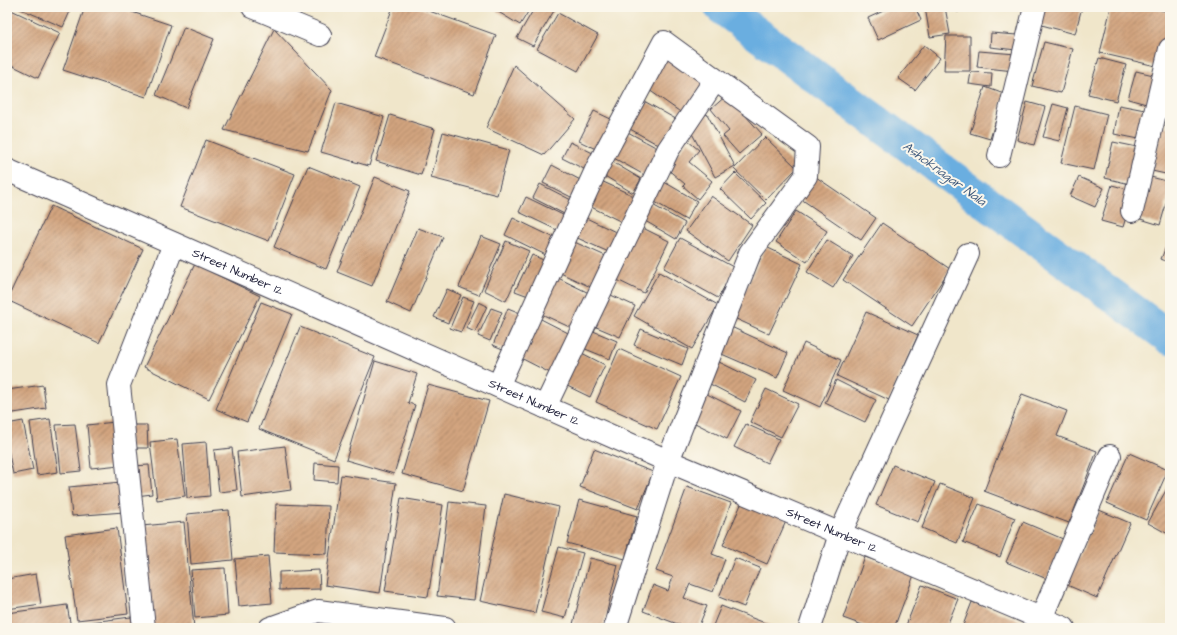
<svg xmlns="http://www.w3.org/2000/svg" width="1177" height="635" viewBox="0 0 1177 635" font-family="'Architects Daughter',sans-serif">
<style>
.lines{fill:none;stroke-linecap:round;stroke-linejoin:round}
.canal{stroke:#6aaee0;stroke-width:34}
.building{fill:url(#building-hatch)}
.street-casing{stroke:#413f50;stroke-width:24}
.street{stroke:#fff;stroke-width:22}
.labels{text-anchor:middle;stroke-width:4;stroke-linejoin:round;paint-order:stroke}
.street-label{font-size:12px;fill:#22223b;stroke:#fbf7ec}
.water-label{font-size:13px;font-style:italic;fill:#3f5a7d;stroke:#fbf7ec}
</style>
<defs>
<pattern id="building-hatch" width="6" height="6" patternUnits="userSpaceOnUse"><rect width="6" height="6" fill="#d2a47f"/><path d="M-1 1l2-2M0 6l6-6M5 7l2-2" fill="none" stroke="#aa8569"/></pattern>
</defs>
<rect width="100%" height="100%" fill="#fbf7ec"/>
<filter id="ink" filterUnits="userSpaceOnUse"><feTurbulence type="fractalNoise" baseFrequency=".025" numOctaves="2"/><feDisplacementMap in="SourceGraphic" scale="8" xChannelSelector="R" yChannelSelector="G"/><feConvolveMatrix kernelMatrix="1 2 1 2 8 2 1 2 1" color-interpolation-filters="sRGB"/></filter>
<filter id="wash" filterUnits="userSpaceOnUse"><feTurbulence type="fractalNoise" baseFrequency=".012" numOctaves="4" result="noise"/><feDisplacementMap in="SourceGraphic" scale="16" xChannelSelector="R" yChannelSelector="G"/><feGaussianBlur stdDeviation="0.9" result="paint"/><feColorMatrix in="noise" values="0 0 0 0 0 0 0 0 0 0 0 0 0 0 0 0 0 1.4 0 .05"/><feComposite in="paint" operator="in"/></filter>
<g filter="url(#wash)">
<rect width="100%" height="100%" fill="#f0e6ca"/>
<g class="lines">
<polyline class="canal" points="721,7 1170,338"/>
</g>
<g id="blocks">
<g class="building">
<polygon points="16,7 72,7 63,27"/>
<polygon points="85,7 117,7 171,25 146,97 63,70"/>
<polygon points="393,7 418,7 496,35 474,94 374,57"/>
<polygon points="490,7 531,7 520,25"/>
<polygon points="535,7 551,7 555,9 533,46 517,38"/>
<polygon points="892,7 915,7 921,20 878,40 868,18"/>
<polygon points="925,7 945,7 950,34 930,37"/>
<polygon points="956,7 978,7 978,8 957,12"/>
<polygon points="1042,7 1082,7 1075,34 1038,24"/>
<polygon points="1111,7 1147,7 1170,12 1170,25 1160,67 1100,53"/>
<polygon points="7,8 60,33 38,78 7,63"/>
<polygon points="558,13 598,35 578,71 537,49"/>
<polygon points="184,27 214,39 186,108 156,95"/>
<polygon points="274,29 332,90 308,151 224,130"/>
<polygon points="991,33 1017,35 1016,50 990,47"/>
<polygon points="946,36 970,36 970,71 944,71"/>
<polygon points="1044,42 1073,49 1061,93 1032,86"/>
<polygon points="924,45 940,58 915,90 898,78"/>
<polygon points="979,51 1016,54 1014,71 977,67"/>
<polygon points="665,52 710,83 686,116 642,85"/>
<polygon points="1099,58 1126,65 1116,101 1088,94"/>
<polygon points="514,65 575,119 544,155 486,128"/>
<polygon points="1136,71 1158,76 1150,105 1128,99"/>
<polygon points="971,72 992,73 991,87 969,84"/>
<polygon points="985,87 1004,94 990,139 970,133"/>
<polygon points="727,95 762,134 739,154 723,136 729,131 711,109"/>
<polygon points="637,97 681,122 666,149 621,124"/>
<polygon points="1027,102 1045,107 1034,145 1017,140"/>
<polygon points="336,103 384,117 369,166 321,152"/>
<polygon points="1053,104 1068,108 1059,141 1043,137"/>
<polygon points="1119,105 1150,111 1144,140 1114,134"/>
<polygon points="1075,106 1107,114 1094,170 1061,163"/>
<polygon points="594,111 615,121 600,151 579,141"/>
<polygon points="707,114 735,166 715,177 687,124"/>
<polygon points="390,115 435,129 421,175 376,161"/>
<polygon points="1162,126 1170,127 1170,175 1152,171"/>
<polygon points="626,131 661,150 646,176 612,157"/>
<polygon points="443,132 509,150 497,195 431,178"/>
<polygon points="765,137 797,168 766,200 734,169"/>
<polygon points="206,140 295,174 269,241 180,207"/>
<polygon points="688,141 699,150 689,162 712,181 698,199 683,186 685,184 666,168"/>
<polygon points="570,142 597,155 588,171 562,158"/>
<polygon points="1113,142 1142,148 1134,185 1105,178"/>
<polygon points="611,161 641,179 633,193 603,175"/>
<polygon points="552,165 586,183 577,200 543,183"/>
<polygon points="308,166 360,187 326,269 274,247"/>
<polygon points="735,173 766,203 751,219 720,189"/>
<polygon points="1147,176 1170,182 1170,190 1160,225 1134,217"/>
<polygon points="375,177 410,191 372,286 337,272"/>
<polygon points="816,177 876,218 861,240 801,199"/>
<polygon points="1079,177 1104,188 1095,207 1070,196"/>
<polygon points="659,179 697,201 686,220 648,198"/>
<polygon points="599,180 634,196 622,222 587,205"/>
<polygon points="540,184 577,203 570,217 533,198"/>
<polygon points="1112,185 1134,191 1123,227 1101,221"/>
<polygon points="711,196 752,225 728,261 686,231"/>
<polygon points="526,197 567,217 559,231 519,212"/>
<polygon points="649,203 685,223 676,239 640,218"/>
<polygon points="51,206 143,249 99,343 7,300"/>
<polygon points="796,211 827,231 807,262 776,242"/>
<polygon points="582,216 622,235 613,254 573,236"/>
<polygon points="513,218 561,241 552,258 505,235"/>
<polygon points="882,223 950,269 912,326 843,280"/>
<polygon points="637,225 669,241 644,293 611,277"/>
<polygon points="418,228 443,237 411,313 387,302"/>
<polygon points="481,236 501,244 479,295 459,287"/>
<polygon points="1170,237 1170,263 1161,259"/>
<polygon points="680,238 735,268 718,298 664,268"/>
<polygon points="570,240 610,258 595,289 556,271"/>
<polygon points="827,240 853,256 833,288 807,272"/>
<polygon points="506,241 529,251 506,301 484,290"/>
<polygon points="766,247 802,264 769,334 732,317"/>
<polygon points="532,255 548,262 531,297 515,291"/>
<polygon points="195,264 260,296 209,399 144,367"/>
<polygon points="659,272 718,305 692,349 634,316"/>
<polygon points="552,275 595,296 578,331 535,311"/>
<polygon points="447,289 461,295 448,323 434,317"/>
<polygon points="602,291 635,306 620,337 587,323"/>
<polygon points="463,297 474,301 461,332 450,328"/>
<polygon points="261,302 292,314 247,422 216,409"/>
<polygon points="479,302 487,306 475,332 466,328"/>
<polygon points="491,308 502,312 490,341 478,336"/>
<polygon points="508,308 525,315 510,352 493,345"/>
<polygon points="866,312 918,335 889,400 837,376"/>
<polygon points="535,316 576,337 556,376 515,355"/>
<polygon points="729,326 788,353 777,378 717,352"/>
<polygon points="300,327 375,357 334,459 259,429"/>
<polygon points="586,328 617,341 610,359 578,346"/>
<polygon points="641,329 688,349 682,365 634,345"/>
<polygon points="804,343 841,360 820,407 783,390"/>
<polygon points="619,349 681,377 657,429 596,402"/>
<polygon points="576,350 605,365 590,397 559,382"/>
<polygon points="375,361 417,374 408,403 415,405 394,474 346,460"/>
<polygon points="719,362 756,380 745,402 708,383"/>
<polygon points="836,380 876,400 865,422 825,403"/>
<polygon points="43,385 46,408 7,414 7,390"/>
<polygon points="428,385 489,401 463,491 402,474"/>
<polygon points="766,389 798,404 781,437 750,422"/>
<polygon points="701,391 741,411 727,439 687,419"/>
<polygon points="1022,394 1067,411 1057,436 1097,451 1069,523 984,491"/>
<polygon points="50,419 58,472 37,475 30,422"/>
<polygon points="23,421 33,470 13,474 7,444 7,424"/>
<polygon points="115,422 120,465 91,468 87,425"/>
<polygon points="75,424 81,471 61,473 56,425"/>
<polygon points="746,424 779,439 767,463 734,447"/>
<polygon points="129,425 147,425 148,448 130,448"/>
<polygon points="177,439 185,496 157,500 150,442"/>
<polygon points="206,442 210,496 187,498 183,444"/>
<polygon points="285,446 291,490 242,497 237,452"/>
<polygon points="232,448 237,490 219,492 214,450"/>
<polygon points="594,449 653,472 638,509 580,487"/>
<polygon points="1129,453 1168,470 1146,520 1107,503"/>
<polygon points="315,463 338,465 337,482 314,480"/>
<polygon points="149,465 152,494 136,496 133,466"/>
<polygon points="893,465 935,482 918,522 876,505"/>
<polygon points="341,475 396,483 380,593 325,585"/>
<polygon points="121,482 124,512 72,516 69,487"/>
<polygon points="1170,483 1170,535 1148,523"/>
<polygon points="940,484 975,498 957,543 922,528"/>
<polygon points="687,487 731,503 712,554 725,559 713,592 690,584 684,598 707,606 698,628 688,628 643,611 653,585 668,591 673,577 656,571"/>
<polygon points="504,494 559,507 535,613 480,601"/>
<polygon points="401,498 443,505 428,597 385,591"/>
<polygon points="579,500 637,516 625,559 567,543"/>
<polygon points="743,500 787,519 767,564 723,545"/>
<polygon points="449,502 486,506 474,600 437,596"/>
<polygon points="276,504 329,506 327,554 274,552"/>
<polygon points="979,504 1015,518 1000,557 963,542"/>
<polygon points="229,510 233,560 191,564 187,514"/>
<polygon points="1099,510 1130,523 1097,598 1067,585"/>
<polygon points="184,522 194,628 151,628 142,526"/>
<polygon points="1023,522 1063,539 1047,579 1006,562"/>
<polygon points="117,528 128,614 77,620 65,535"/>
<polygon points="559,547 583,553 565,618 541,612"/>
<polygon points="268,556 272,603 239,606 235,559"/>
<polygon points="865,557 914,575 894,628 871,628 843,618"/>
<polygon points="590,558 618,565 603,628 572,628"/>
<polygon points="735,558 760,568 744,607 719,597"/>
<polygon points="225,568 228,615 195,618 191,570"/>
<polygon points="319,570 320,589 279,590 279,572"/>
<polygon points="36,574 41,604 7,609 7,579"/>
<polygon points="922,585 958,599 946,628 905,628"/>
<polygon points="972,602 1029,624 1027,628 962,628"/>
<polygon points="67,605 71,628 7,628 7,613"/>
<polygon points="721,606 778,628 712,628"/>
<polygon points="131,617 133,628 77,628 76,624"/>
<polygon points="325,621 325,628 306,628"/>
</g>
</g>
</g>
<g filter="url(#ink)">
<use href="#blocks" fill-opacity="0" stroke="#413f50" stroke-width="1"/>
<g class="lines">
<defs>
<g id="street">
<polyline points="253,7 320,35"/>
<polyline points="999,156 1035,7"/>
<path id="s1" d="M7,170L668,461L1064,628"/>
<polyline points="1132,211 1170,49"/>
<polyline points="498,386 597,168 664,42 808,147 806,176 750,253 668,461 615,628"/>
<polyline points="545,407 668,150 715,80"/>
<polyline points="144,628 119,385 174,244"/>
<polyline points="270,628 318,611 445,628"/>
<polyline points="810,628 840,534 968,254"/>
<polyline points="1037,628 1110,456"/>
</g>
</defs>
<use href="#street" class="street-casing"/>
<use href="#street" class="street"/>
</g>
</g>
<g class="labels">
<g class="street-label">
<text dy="4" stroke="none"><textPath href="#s1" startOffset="252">Street Number 12</textPath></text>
<text dy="4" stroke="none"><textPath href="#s1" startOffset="576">Street Number 12</textPath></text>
<text dy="4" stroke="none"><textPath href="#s1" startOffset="900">Street Number 12</textPath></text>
</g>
<g class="water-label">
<text transform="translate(945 173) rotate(36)" y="5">Ashoknagar Nala</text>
</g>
</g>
<rect width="1177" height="635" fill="none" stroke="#fbf7ec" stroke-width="24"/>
</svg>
